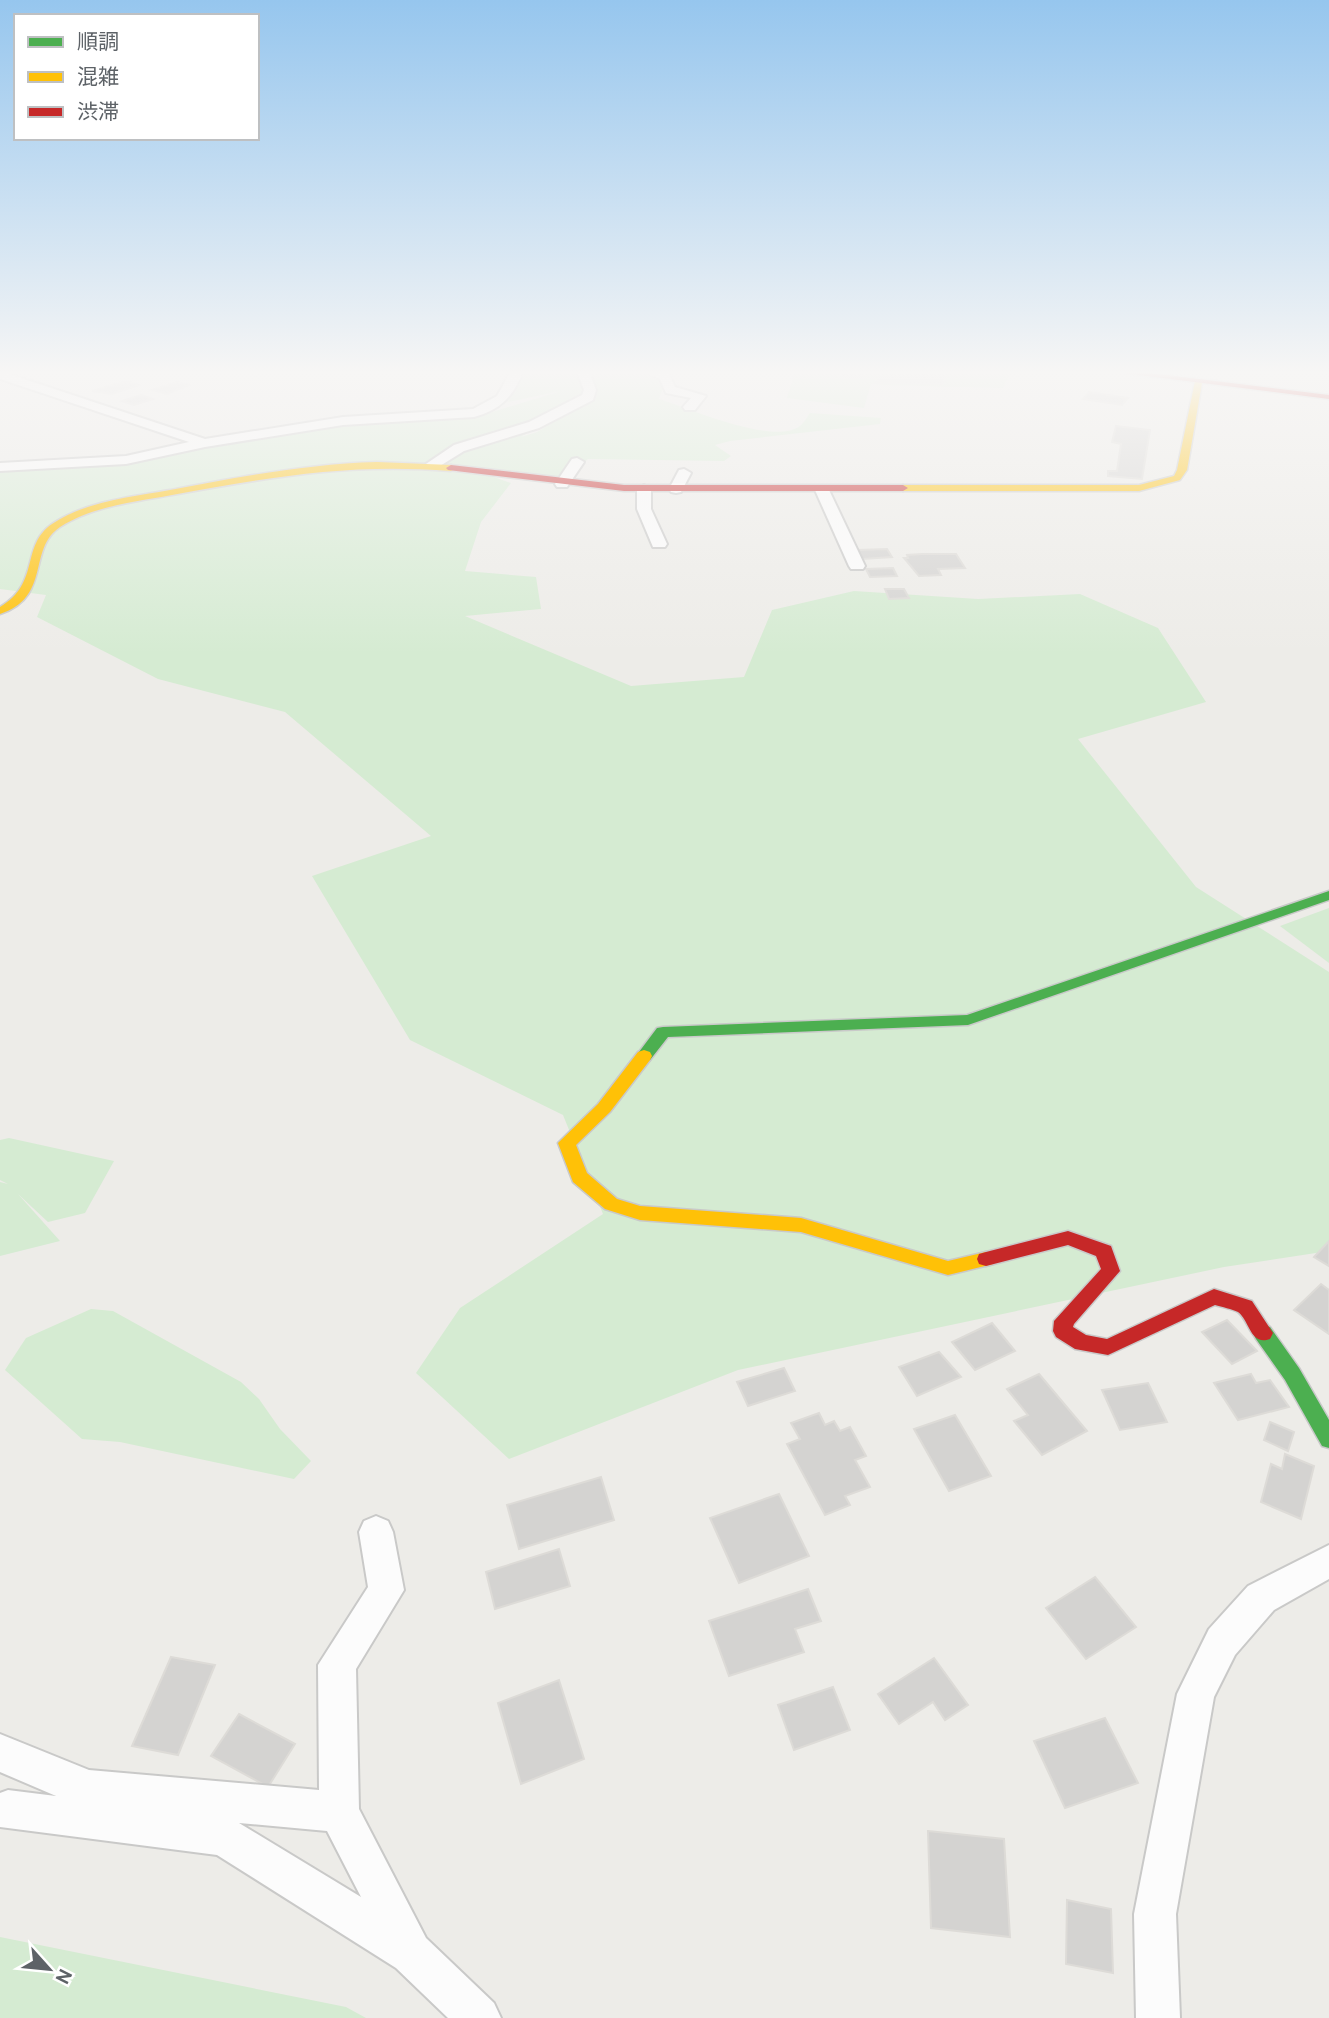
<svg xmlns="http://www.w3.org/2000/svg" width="1329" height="2018" viewBox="0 0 1329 2018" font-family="Cabin,'Noto Sans JP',sans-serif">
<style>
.green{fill:#d5ebd2;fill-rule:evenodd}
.building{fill:#d4d3d1;stroke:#dddbd7;stroke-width:2}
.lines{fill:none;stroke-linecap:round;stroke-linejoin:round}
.street-casing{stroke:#c9c9c8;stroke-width:4}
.fast-casing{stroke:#c9c9c9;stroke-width:3}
.slow-casing{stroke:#c9c9c9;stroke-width:3}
.jam-casing{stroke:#c9c9c9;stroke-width:3}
.street{fill:#fcfcfc;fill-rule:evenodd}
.fast{fill:#4caf50;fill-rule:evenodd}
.slow{fill:#ffc107;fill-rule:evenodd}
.jam{fill:#c62828;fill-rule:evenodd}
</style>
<rect width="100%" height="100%" fill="#edece8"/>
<g class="green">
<path d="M523,371H668L659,399C688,408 774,446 800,426C804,423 807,417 810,413L881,418L880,424L730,441L715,445L731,456L724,461L588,459L560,481L485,474L511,483L481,522L465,571L536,577L541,609L465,616L631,686L744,677L772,610L854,591L978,599L1080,594L1158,628L1206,702L1078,739L1196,887L1329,972V1251L1224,1267L738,1370L509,1459L416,1373L460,1308L603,1214L563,1115L410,1040L312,876L431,836L285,712L158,679L37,617L46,595L0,589V472L129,463L290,431L479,416L561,391L508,402ZM589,391V401L537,432L521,437Z"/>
<path d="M783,371H1011L1003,388C958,386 916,387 871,384L864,408L787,398L795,372Z"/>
<polygon points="1329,908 1329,963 1280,926"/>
<polygon points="9,1138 114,1161 85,1213 48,1222 18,1194 60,1241 0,1256 0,1182 8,1184 0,1180 0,1140"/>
<polygon points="91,1309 113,1311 241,1382 259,1399 280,1429 311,1461 294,1479 120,1442 82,1439 5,1370 26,1338"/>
<polygon points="0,1937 346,2007 366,2018 0,2018"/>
</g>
<g class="building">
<polygon points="841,371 860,371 863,372 862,378 840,376"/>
<polygon points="893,371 929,371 947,373 942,384 875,383 879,377 889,378"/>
<polygon points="126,381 139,385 112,394 92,391"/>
<polygon points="177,382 189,385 167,394 152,390"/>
<polygon points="1089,392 1128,398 1122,405 1083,399"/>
<polygon points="141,395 153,399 134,405 122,401"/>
<polygon points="1116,426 1150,430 1142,479 1108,476 1108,471 1117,471 1121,444 1112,442"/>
<polygon points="887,549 892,557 862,559 858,550"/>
<polygon points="922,554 956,554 965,568 938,569 941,575 919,576 904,558 908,558 907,555"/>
<polygon points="893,568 897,576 870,577 866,569"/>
<polygon points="885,589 904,589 909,598 889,599"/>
<polygon points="1329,1241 1329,1266 1314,1257"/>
<polygon points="1321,1284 1329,1290 1329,1334 1294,1310"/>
<polygon points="1227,1320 1257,1351 1232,1364 1202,1332"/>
<polygon points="992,1323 1015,1351 975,1370 952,1342"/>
<polygon points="939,1352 961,1377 917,1396 899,1367"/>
<polygon points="784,1368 795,1391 748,1406 737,1382"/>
<polygon points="1039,1374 1087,1431 1042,1455 1014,1421 1028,1415 1007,1389"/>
<polygon points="1251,1374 1256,1383 1270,1380 1289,1407 1238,1420 1214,1383"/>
<polygon points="1148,1383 1167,1422 1120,1430 1102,1390"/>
<polygon points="819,1413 825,1425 834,1421 840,1431 850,1427 866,1456 855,1460 870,1487 845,1496 850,1505 825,1515 787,1444 800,1439 791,1423"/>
<polygon points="955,1415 991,1476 949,1491 914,1429"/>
<polygon points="1270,1422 1294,1432 1288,1451 1264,1440"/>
<polygon points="1285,1454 1314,1466 1301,1519 1261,1502 1271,1464 1282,1469"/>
<polygon points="601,1477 614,1520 519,1549 507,1505"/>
<polygon points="779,1494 809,1556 739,1583 710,1518"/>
<polygon points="559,1549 570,1586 495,1609 486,1572"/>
<polygon points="1095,1577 1136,1627 1086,1659 1046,1608"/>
<polygon points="808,1589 821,1621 795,1629 804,1652 729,1676 709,1621"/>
<polygon points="171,1657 215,1665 178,1755 132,1746"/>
<polygon points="934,1658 968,1705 945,1720 933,1702 899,1724 878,1694"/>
<polygon points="559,1680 584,1759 521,1784 498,1703"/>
<polygon points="833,1687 850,1730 794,1750 778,1705"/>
<polygon points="239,1714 295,1744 268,1787 211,1756"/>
<polygon points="1105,1718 1138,1783 1065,1808 1034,1741"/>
<polygon points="928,1831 1004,1839 1010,1937 931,1928"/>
<polygon points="1067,1900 1111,1909 1113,1973 1066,1964"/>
</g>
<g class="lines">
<defs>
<g id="street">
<path d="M0,371L205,439L343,417L473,409L497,396L511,371H523C514,396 500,410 474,417L343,425L205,447L126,464L0,471V463L126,456L189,442L0,379Z"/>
<polygon points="577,371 589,371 596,390 593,400 539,428 464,451 435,469 423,466 454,445 529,422 582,395 584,390"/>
<polygon points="644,371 669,374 675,387 706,396 695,410 685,410 683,407 691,398 666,393 660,379"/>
<polygon points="577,458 584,462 569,484 567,487 557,487 555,484 572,459"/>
<polygon points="684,469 691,473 681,492 676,493 671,492 669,489 679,470"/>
<polygon points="644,485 651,489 651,509 667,544 665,547 653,547 637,509 637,489"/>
<polygon points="822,486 829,490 865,566 863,569 851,569 849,566 815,490"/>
<path d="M376,1516L388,1521L393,1532L404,1590L356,1669L359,1809L426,1938L494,2003L501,2018H448L396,1968L217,1855L0,1827V1793L8,1790L56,1796L0,1772V1734L89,1770L319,1790L318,1665L368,1587L359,1532L364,1521ZM239,1823L327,1831L361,1897Z"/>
<polygon points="1329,1545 1329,1579 1274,1610 1235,1655 1214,1697 1176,1914 1180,2018 1136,2018 1134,1914 1177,1694 1209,1629 1248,1586"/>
</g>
<g id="fast">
<polygon points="1329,891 1329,900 968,1025 668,1037 650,1060 644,1062 636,1056 657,1028 663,1027 967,1015"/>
<polygon points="1263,1325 1270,1327 1299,1368 1329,1420 1329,1448 1322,1446 1285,1380 1256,1339 1253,1333 1256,1327"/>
</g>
<g id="slow">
<polygon points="1195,381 1202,383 1187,470 1180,480 1139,491 903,491 898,488 903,485 1139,485 1174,476 1177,470"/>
<path d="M377,462L451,465L456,468L451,471C349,463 271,477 172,495C134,502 93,506 60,527C27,549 52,597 0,614V607C41,583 20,546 52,524C86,501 131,497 170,490C239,477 307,464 377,462Z"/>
<polygon points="644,1050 650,1052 652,1056 650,1060 610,1112 576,1145 587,1173 617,1199 640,1206 801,1218 948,1261 986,1252 993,1254 995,1259 993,1264 948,1275 801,1232 640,1220 605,1209 573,1182 558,1143 598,1104 638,1052"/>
</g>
<g id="jam">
<polygon points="1107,371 1134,371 1329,395 1329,399"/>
<polygon points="451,465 624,485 903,485 908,488 903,491 624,491 448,470 446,468"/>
<path d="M1068,1231L1111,1246L1120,1271L1074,1324L1073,1327L1086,1335L1107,1339L1214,1289L1252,1301L1273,1333L1270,1339C1250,1346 1250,1321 1238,1312C1232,1309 1222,1307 1215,1305L1108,1355L1075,1349L1056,1337L1053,1331L1054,1321L1101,1269L1096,1256L1068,1245L986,1266L979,1264L977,1259L979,1254L986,1252Z"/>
</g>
</defs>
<use href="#street" class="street-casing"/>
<use href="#fast" class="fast-casing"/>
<use href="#slow" class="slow-casing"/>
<use href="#jam" class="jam-casing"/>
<use href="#street" class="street"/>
<use href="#fast" class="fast"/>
<use href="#slow" class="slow"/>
<use href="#jam" class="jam"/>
</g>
<linearGradient id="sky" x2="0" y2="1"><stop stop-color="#96c6ee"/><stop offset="0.57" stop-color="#f7f6f5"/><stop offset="1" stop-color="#f7f6f5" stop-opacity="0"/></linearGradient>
<rect width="1329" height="654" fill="url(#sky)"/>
<rect x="14" y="14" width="245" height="126" fill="#ffffff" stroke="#bec0c2" stroke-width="2"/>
<rect x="28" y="37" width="35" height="10" fill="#4caf50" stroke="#bec0c2" stroke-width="2"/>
<text x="77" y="49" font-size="21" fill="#5d6267">順調</text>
<rect x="28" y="72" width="35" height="10" fill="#ffc107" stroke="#bec0c2" stroke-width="2"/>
<text x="77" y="84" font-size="21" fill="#5d6267">混雑</text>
<rect x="28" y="107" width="35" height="10" fill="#c62828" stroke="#bec0c2" stroke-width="2"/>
<text x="77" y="119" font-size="21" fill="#5d6267">渋滞</text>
<g transform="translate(49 1969) rotate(117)" stroke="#ffffff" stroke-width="5" paint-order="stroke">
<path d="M0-5L12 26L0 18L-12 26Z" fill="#5d6267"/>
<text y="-10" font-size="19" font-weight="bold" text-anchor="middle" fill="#5d6267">N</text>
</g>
</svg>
